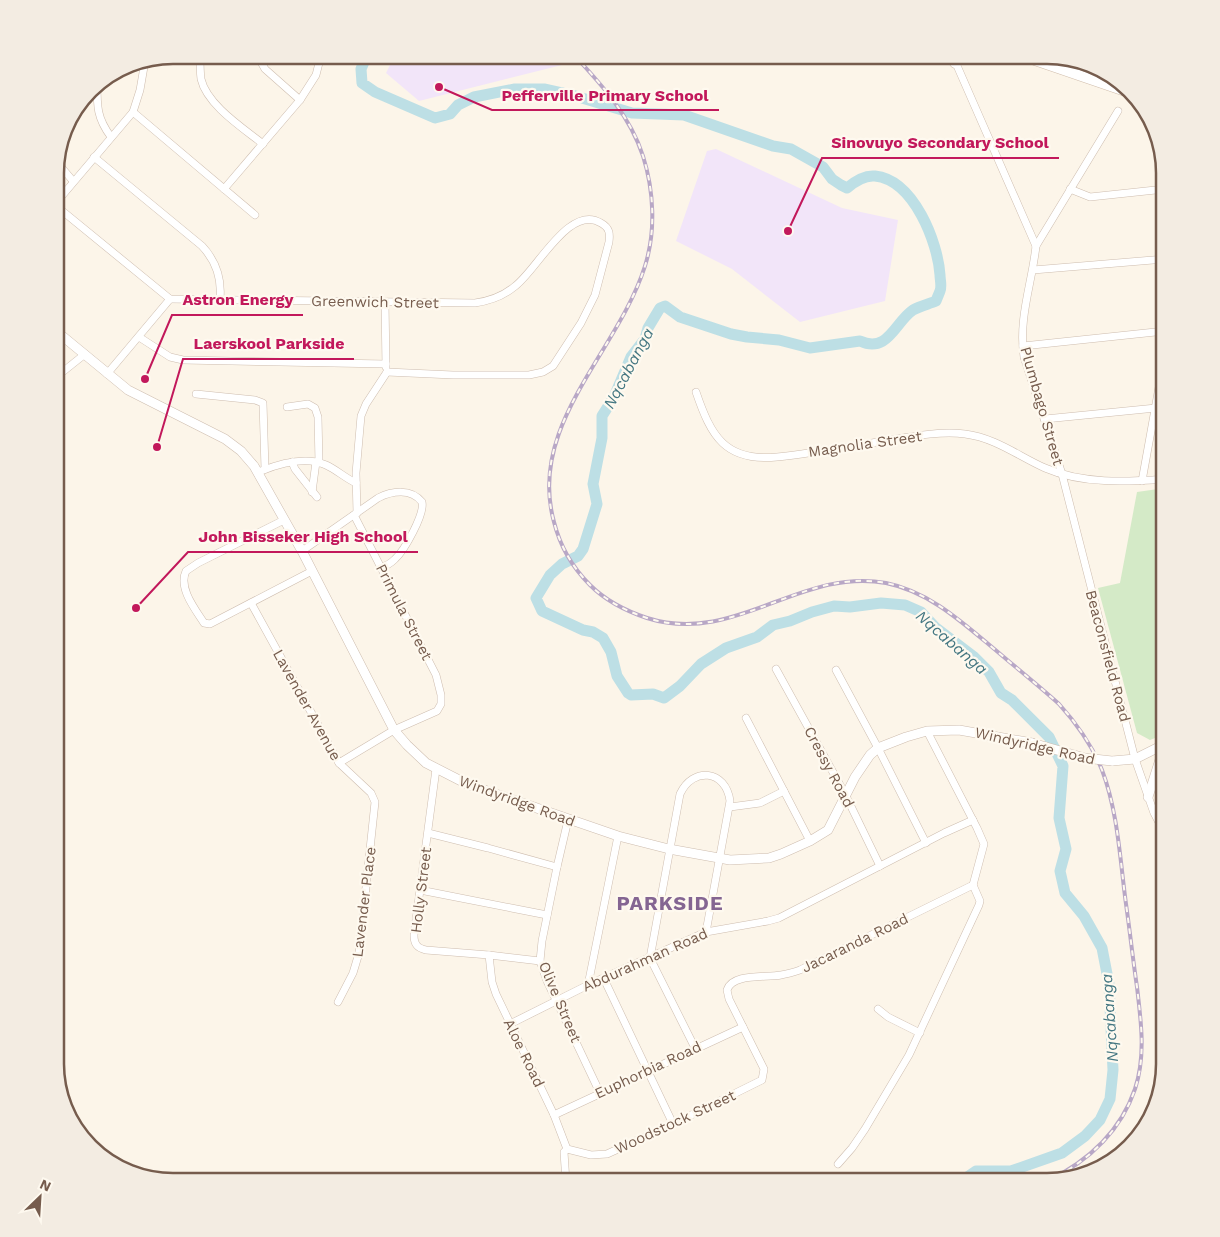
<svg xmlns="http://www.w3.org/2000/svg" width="1220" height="1237" viewBox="0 0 1220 1237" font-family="'Work Sans',sans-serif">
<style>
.education{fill:#f2e5f9}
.green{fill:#d4eac7}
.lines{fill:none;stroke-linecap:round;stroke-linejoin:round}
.river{stroke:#bddfe5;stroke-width:11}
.minor-casing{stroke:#cebdaf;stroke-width:8}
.tertiary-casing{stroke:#cebdaf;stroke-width:10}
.secondary-casing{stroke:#d1beac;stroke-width:11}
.minor{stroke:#fff;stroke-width:7}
.tertiary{stroke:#fff;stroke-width:9}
.secondary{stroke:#fff;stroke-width:10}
.rail-casing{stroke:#b8a7c6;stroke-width:4}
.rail{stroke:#fef9ef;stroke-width:2;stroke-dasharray:5.5;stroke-linecap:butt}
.tertiary-bridge-casing{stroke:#cebdaf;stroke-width:10;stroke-linecap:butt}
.tertiary-bridge{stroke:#fff;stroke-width:9}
.labels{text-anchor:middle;stroke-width:4.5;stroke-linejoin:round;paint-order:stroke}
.street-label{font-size:15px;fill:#765c4d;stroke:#fef9ef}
.water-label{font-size:16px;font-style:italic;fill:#437681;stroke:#fef9ef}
.district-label{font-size:20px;font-weight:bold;letter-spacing:1px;fill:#846592;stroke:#fef9ef}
.rim{fill:none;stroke:#765c4d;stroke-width:2.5}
.leader{fill:none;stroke:#c2185b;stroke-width:2}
.callout-dot{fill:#c2185b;stroke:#fef9ef;stroke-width:2}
.callout-label{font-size:16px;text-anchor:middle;font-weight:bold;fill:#c2185b;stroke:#fef9ef;stroke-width:4.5;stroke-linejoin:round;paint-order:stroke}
</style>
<rect width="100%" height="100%" fill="#fcf5e9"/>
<g class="education">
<polygon points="395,55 553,55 562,65 419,101 386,73"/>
<polygon points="716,149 842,208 898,220 885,301 800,322 732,269 676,241 707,151"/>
</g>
<polygon class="green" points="1165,488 1165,734 1150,740 1137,733 1098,588 1120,583 1137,492"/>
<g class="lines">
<path class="river" d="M367,55L361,69L362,83L375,92L435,118L450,114L458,105L474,97L515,89H545L572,95L632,113L684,115L773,146L791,149L823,167L832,179L841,185L847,188C854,182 865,175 875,176C914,180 938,243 940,275C940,280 942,286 940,291C939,294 937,298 936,301C929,304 920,306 913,310C895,322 888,354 860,341L810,348L779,340L747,337L731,334L680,317L665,306L660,308L648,328L645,339L631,357L614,397L602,416V438L593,484L597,504L583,549L578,556L562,564L550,575L536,598L542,611L583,630L593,632L603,638L611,652L617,676L628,693L631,695L653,694L664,698L680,686L701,664L726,648L757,637L773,625L790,621L812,612L834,606L850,607L881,603L905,605L921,612L935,627L973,656L989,672L1001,693L1012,700L1049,737L1063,766L1059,818L1066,849L1060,871L1065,893L1084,916L1102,948L1109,984L1113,1070L1110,1099L1100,1120L1085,1136L1062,1153L1011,1171H976L960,1182"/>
<defs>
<g id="minor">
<path d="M200,55C200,63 200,71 201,79C207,105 243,128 263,144"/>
<polyline points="257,55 265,69 300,100"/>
<path d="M955,61L1036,246C1032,283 1018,319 1024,357L1062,474L1135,759L1154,813L1165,834"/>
<path d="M97,83C97,107 97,118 111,137"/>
<polyline points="133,112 255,215"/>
<path d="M94,157L202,246C216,261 222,278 220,299"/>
<polyline points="56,161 73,181"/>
<polyline points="224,189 300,100 316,75 321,55"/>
<polyline points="1070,189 1090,197 1165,189"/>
<polyline points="55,204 133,112 140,90 145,61"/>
<path d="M55,205L170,299L475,303C489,301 503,296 514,287C536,272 569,203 601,223C610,228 610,234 609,242L595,295L581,323L553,366L543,372L529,375H453L387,372"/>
<polyline points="1036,246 1118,111"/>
<polyline points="1033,270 1165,259"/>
<polyline points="385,302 386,367"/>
<polyline points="139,337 170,357 183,360 386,364"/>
<polyline points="1023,346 1165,331"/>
<polyline points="107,374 170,299"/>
<polyline points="55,378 85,354"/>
<path d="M696,392C711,436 725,462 777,457C815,453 852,446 890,440C914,436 941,431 965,434C996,438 1018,456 1045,468C1082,484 1126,482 1165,479"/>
<polyline points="196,394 255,400 263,403 265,469"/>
<polyline points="287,407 308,404 315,408 318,417 319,463"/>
<polyline points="1045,419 1156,408 1165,411"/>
<polyline points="292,462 295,469 317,497"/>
<path d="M261,471C281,463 306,456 326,465C337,470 345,478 356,483"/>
<polyline points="1142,481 1165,354"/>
<polyline points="312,492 316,462"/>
<polyline points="357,513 356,473 361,416 366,404 387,372"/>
<path d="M284,520L198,563L186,571C178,588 195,609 204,623L210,624L312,571"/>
<path d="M302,551L378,498C392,491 411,488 422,502C425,514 404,551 395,559C391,563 387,566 381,567"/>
<polyline points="251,603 339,763 371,793 375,802 359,953 353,973 338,1002"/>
<polyline points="776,669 845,794 880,866"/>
<polyline points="836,670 878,748 926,843"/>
<polyline points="746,718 810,841"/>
<polyline points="927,731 977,828 984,844 973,885"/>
<polyline points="339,763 394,730 437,711 441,704 441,695 436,675 354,515"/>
<path d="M436,769L414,935C414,944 417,948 426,950L489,955L540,961"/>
<polyline points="730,807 760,803 784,791"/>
<polyline points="568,820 557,867 542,941 540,961 547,981 600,1093"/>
<polyline points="428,833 488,848 557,867"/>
<polyline points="420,890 547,915"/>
<polyline points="489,955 492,982 496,994 554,1115 567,1149"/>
<polyline points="604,979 673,1124"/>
<polyline points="588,985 618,836"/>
<polyline points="878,1009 888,1017 920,1033"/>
<polyline points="510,1024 588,985 706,932 768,921 779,918 944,833 973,820"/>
<path d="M695,1048L650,958L680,794C693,766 726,770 730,801L706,932"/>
<polyline points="554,1115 743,1027"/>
<polyline points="838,1164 852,1148 865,1129 909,1055 979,905 980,901 973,885"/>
<path d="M566,1182L564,1152L567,1149L591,1155L607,1154L673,1124L762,1080L764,1069L729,999L727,990C732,973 766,978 781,975C787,974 794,972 800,970L973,885"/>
</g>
<g id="tertiary">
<polyline points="55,330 128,390 225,439 241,451 254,466 302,551 394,730 407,745 426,763 467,784 618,836 669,849 730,860 769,858 781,854 810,841 828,830 855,777 870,755 878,748 906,737 927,731 959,730 1032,743"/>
<polyline points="1112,761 1135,759 1165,744"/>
<polyline points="1148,797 1165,744"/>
</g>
<g id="secondary">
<polyline points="949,55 955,63"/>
<polyline points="1020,55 1134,94"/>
<polyline points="1064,58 1103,70"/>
</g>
</defs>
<use href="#minor" class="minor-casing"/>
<use href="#tertiary" class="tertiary-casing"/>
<use href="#secondary" class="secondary-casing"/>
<use href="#minor" class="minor"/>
<use href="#tertiary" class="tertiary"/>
<use href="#secondary" class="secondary"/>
<defs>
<path id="rail" d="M574,55C602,85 630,116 643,156C654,191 656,231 645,266C618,352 527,425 554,522C560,546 573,568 590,585C606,601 626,611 647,618C735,646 800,567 886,583C931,592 965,625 999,653C1019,670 1039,686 1059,704C1077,724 1092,745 1102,770C1118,812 1120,860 1126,904C1130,932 1133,960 1137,987C1141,1021 1146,1056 1135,1089C1120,1133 1087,1162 1046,1182"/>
</defs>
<use href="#rail" class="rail-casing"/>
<use href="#rail" class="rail"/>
<defs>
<polyline id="tertiary-bridge" points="1032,743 1085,758 1112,761"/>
</defs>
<use href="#tertiary-bridge" class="tertiary-bridge-casing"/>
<use href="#tertiary-bridge" class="tertiary-bridge"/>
</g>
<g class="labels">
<g class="street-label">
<text transform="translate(375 302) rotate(1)" y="5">Greenwich Street</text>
<text transform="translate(1042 406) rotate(74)" y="5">Plumbago Street</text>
<text transform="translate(865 444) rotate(-8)" y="5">Magnolia Street</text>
<text transform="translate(404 612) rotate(63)" y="5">Primula Street</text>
<text transform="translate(1108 656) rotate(75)" y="5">Beaconsfield Road</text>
<text transform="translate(307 705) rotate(61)" y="5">Lavender Avenue</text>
<text transform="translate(1035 746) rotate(13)" y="5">Windyridge Road</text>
<text transform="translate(829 767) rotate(62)" y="5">Cressy Road</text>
<text transform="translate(517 801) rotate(20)" y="5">Windyridge Road</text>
<text transform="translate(421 890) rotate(-83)" y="5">Holly Street</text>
<text transform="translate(364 902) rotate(-83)" y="5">Lavender Place</text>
<text transform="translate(855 943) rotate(-26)" y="5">Jacaranda Road</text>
<text transform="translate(645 960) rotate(-24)" y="5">Abdurahman Road</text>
<text transform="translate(560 1002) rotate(67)" y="5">Olive Street</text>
<text transform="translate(524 1053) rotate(64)" y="5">Aloe Road</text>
<text transform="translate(648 1070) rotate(-25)" y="5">Euphorbia Road</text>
<text transform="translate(675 1122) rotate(-25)" y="5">Woodstock Street</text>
</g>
<g class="water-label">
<text transform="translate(628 368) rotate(-62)" y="6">Nqcabanga</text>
<text transform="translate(952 642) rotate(41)" y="6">Nqcabanga</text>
<text transform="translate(1109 1018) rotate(-94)" y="6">Nqcabanga</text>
</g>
<g class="district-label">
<text x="670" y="910">PARKSIDE</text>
</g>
</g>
<path d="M0 0H1220V1237H0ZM173 64H1047A109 109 0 0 1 1156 173V1064A109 109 0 0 1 1047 1173H173A109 109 0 0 1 64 1064V173A109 109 0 0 1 173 64Z" fill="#f3ece2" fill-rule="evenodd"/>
<path class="rim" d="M173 64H1047A109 109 0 0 1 1156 173V1064A109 109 0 0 1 1047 1173H173A109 109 0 0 1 64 1064V173A109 109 0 0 1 173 64Z"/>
<path class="leader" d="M439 87L492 110H719M788 231L822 158H1059M145 379L172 315H303M157 447L183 359H354M136 608L188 552H418"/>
<g class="callout-dot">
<circle cx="439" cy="87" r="5"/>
<circle cx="788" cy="231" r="5"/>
<circle cx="145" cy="379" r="5"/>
<circle cx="157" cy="447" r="5"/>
<circle cx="136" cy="608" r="5"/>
</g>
<g class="callout-label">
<text x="605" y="101">Pefferville Primary School</text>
<text x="940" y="148">Sinovuyo Secondary School</text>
<text x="238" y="305">Astron Energy</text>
<text x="269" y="349">Laerskool Parkside</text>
<text x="303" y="542">John Bisseker High School</text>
</g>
<g transform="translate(40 1197) rotate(25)" stroke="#fef9ef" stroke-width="4" paint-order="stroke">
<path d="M0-4L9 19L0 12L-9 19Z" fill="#765c4d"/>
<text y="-8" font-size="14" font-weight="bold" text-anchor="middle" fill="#765c4d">N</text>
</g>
</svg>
